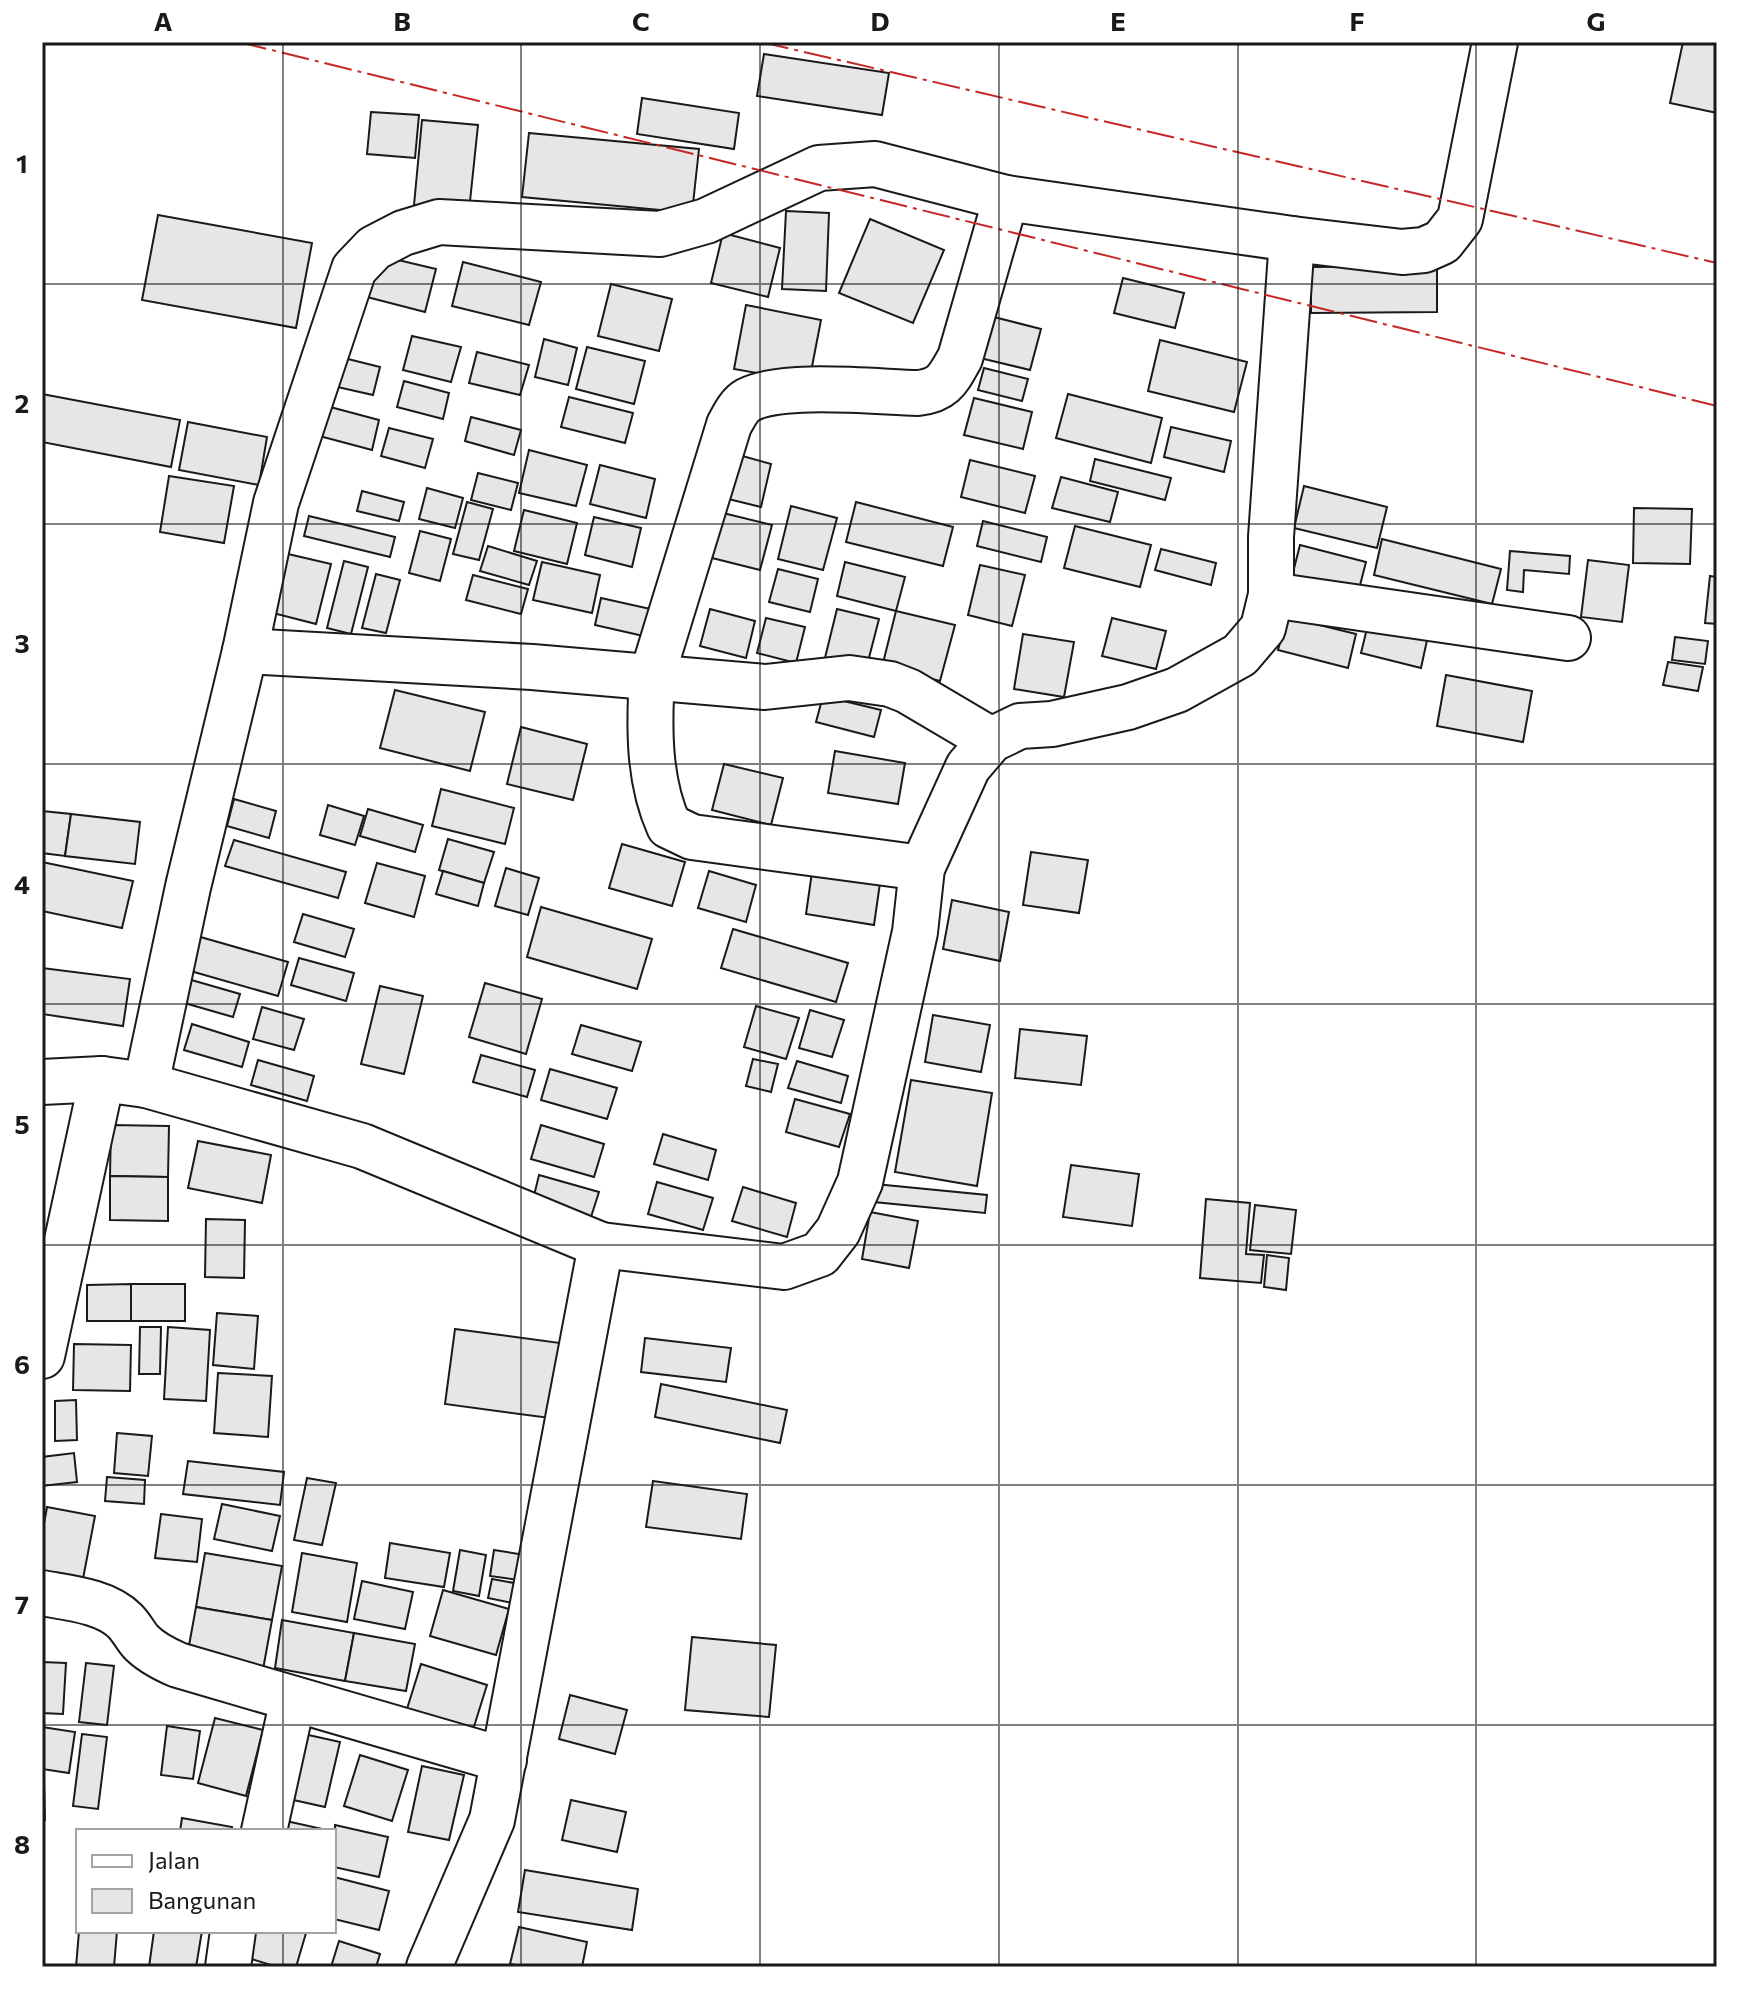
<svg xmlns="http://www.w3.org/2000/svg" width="1759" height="2009" viewBox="0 0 1759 2009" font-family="Commissioner,sans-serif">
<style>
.building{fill:#e6e6e6;stroke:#1a1a1a;stroke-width:2}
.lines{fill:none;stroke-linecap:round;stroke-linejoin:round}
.minor-casing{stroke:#1a1a1a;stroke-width:48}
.minor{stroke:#fff;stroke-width:44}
.power{stroke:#c62828;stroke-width:2;stroke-dasharray:28 6 4 6;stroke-linecap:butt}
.grid{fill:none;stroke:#1a1a1a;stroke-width:2;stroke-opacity:0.55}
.neatline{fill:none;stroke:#1a1a1a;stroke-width:3}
.grid-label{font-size:26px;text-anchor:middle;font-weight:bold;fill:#1a1a1a}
</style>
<rect width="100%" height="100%" fill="#fff"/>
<g class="building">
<polygon points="1683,42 1717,42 1717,113 1670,103"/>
<polygon points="764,54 889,73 882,115 757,96"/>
<polygon points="642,98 739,113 734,149 637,134"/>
<polygon points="371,112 419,115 415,158 367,154"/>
<polygon points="422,120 478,125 469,211 414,205"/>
<polygon points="529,133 699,149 692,213 522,197"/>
<polygon points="786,211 829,213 826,291 782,289"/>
<polygon points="158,215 312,243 296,328 142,300"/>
<polygon points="870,219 944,250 913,323 839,293"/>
<polygon points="723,233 780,248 768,297 711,283"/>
<polygon points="377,255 436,269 425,312 367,297"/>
<polygon points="463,262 541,282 529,325 452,306"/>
<polygon points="1437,266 1437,312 1311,313 1311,267"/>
<polygon points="1123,278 1184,293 1175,328 1114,313"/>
<polygon points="611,284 672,299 659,351 598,336"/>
<polygon points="746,305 821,320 809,382 734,369"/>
<polygon points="990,316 1041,329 1030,370 980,358"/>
<polygon points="412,336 461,347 451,382 403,370"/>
<polygon points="544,339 577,348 568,385 535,377"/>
<polygon points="1160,340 1247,362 1234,412 1148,391"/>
<polygon points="587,347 645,361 634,404 576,389"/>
<polygon points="477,352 529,365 520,395 469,383"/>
<polygon points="340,357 380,367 373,395 333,386"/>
<polygon points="984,368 1028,379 1022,401 978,390"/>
<polygon points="404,381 449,393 443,419 397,407"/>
<polygon points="42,394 180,420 171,467 42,442"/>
<polygon points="1068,394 1162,418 1151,463 1056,438"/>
<polygon points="569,397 633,413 625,443 561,427"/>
<polygon points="974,398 1032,412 1023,449 964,435"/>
<polygon points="319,404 379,420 372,450 312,434"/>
<polygon points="471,417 521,430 514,455 465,441"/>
<polygon points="188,422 267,437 259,485 179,470"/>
<polygon points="1171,427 1231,441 1224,472 1164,457"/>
<polygon points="389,428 433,439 425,468 381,456"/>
<polygon points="529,450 587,465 576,506 519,493"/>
<polygon points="728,452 771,464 761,507 716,496"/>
<polygon points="1095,459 1171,478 1165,500 1090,481"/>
<polygon points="970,460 1035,476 1025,513 961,497"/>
<polygon points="600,465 655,479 646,518 590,504"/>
<polygon points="478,473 518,483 511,510 471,500"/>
<polygon points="169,476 234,486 224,543 160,532"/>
<polygon points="1061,477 1118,492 1110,522 1052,508"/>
<polygon points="1304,486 1387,507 1377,548 1294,528"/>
<polygon points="427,488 463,498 455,528 419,519"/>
<polygon points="362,491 404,502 399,521 357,511"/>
<polygon points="467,502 493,509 479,560 453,554"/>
<polygon points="856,502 953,527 943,566 846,542"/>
<polygon points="791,506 837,518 823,570 778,559"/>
<polygon points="1634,508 1692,509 1690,564 1633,563"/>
<polygon points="524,510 577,523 567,564 514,551"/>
<polygon points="723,513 772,525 760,570 712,558"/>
<polygon points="309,516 395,537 390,557 304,536"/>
<polygon points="594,517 641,528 632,567 585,555"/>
<polygon points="983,521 1047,537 1041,562 977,546"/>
<polygon points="1075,526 1151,545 1140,587 1064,568"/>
<polygon points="420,531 451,539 440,581 409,573"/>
<polygon points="1382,539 1501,569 1492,604 1374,575"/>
<polygon points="1300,545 1366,562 1355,605 1289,588"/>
<polygon points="488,546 537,561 529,585 480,571"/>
<polygon points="1161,549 1216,563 1211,585 1155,570"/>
<polygon points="1510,551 1570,556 1569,574 1524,570 1523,592 1507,590"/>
<polygon points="288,554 331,564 316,624 273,613"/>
<polygon points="1588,560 1629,565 1622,622 1581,617"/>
<polygon points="344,561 368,567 351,634 327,628"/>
<polygon points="542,562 600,575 592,613 533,600"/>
<polygon points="845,562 905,577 896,611 837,596"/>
<polygon points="980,565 1025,575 1012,626 968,615"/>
<polygon points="778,569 818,579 810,612 769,602"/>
<polygon points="376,574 400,580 386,633 362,628"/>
<polygon points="473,575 528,589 521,614 466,600"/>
<polygon points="1710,576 1717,577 1717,624 1705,623"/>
<polygon points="601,598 655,610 648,637 595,625"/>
<polygon points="710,609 755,621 746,658 700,646"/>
<polygon points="837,609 879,619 864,677 823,666"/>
<polygon points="896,611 955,625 940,681 882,667"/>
<polygon points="1370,616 1429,631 1421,668 1361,653"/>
<polygon points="1287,617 1356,634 1348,668 1278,650"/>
<polygon points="766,618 805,627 796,663 757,653"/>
<polygon points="1112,618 1166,631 1156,669 1102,656"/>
<polygon points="1023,634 1074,642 1064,697 1014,689"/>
<polygon points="1675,637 1708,641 1705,664 1672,660"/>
<polygon points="1668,662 1703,667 1698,691 1663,685"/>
<polygon points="1446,675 1532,691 1523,742 1437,726"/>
<polygon points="395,690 485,712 470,771 380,748"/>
<polygon points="823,696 881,710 874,737 816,722"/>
<polygon points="521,727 587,744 573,800 507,784"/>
<polygon points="835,751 905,763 898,804 828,793"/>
<polygon points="724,764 783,778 771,825 712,810"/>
<polygon points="441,789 514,808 505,844 432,826"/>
<polygon points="234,799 276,811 269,838 227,826"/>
<polygon points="328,805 364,816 355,845 320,835"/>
<polygon points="368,809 423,825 415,852 360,836"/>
<polygon points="42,811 71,814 65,856 42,853"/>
<polygon points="71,814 140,822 135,864 65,856"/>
<polygon points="448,839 494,852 484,883 439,870"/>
<polygon points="234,840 346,872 338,898 225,866"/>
<polygon points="622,844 685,862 672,906 609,888"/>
<polygon points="1031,852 1088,860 1079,913 1023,905"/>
<polygon points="42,862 133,881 122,928 42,911"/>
<polygon points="377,863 425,876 414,917 365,903"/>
<polygon points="813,865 881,876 874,925 806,914"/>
<polygon points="506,868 539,878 528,915 495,906"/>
<polygon points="443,871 484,883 478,906 436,894"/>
<polygon points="709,871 756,885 746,922 698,908"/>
<polygon points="952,900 1009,912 1000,961 943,949"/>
<polygon points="541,907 652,939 637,989 527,957"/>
<polygon points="303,914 354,929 345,957 294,942"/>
<polygon points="733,929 848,963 836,1002 721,968"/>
<polygon points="190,934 288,962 278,996 180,968"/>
<polygon points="299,958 354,973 346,1001 291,985"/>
<polygon points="42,968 130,979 123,1026 42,1014"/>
<polygon points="181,977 240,994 233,1017 174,1000"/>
<polygon points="485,983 542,999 526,1054 469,1037"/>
<polygon points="380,986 423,996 404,1074 361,1064"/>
<polygon points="756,1006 799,1018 786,1059 744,1047"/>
<polygon points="262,1007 304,1019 294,1050 253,1039"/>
<polygon points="810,1010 844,1020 832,1057 799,1048"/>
<polygon points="933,1015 990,1025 981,1072 925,1062"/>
<polygon points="192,1024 249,1042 242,1067 184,1050"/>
<polygon points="581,1025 641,1042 632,1071 572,1054"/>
<polygon points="1020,1029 1087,1036 1081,1085 1015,1078"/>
<polygon points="481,1055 535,1070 527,1097 473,1082"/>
<polygon points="753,1059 778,1064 771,1092 746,1086"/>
<polygon points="258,1060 314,1076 307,1101 251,1085"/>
<polygon points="797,1061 848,1076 841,1103 788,1088"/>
<polygon points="550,1069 617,1088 607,1119 541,1100"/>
<polygon points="911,1080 992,1093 977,1186 895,1172"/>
<polygon points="795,1099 850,1114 839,1147 786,1132"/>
<polygon points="111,1125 169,1126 168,1177 110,1176"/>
<polygon points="541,1125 604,1144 594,1177 531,1159"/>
<polygon points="663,1134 716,1150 708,1180 654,1164"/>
<polygon points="198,1141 271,1155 262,1203 188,1188"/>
<polygon points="1071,1165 1139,1174 1132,1226 1063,1217"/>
<polygon points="539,1175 599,1192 590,1220 532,1204"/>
<polygon points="110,1176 168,1177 168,1221 110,1220"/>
<polygon points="657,1182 713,1198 703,1230 648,1214"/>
<polygon points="875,1184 987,1195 985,1213 874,1202"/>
<polygon points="743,1187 796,1203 787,1237 732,1221"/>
<polygon points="1206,1199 1250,1203 1246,1254 1264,1255 1261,1283 1200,1278"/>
<polygon points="1255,1205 1296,1210 1291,1254 1250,1250"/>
<polygon points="870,1212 918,1221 909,1268 862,1259"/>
<polygon points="206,1219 245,1220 244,1278 205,1277"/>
<polygon points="1267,1255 1289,1258 1286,1290 1264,1287"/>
<polygon points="131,1284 131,1321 87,1321 87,1285"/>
<rect x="131" y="1284" width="54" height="37"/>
<polygon points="217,1313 258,1316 254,1369 213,1365"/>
<polygon points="140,1327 161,1327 160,1374 139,1374"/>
<polygon points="168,1327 210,1330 206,1401 164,1399"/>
<polygon points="455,1329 575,1345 565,1420 445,1404"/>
<polygon points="645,1338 731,1348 726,1382 641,1372"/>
<polygon points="74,1344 131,1345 130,1391 73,1390"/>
<polygon points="218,1373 272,1376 268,1437 214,1433"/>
<polygon points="661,1384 787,1410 780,1443 655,1417"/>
<polygon points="76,1400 77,1440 55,1441 55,1401"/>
<polygon points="117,1433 152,1436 148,1476 114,1473"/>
<polygon points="74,1453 77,1482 42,1486 42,1457"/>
<polygon points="188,1461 284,1472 280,1505 183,1494"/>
<polygon points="107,1477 145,1480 144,1504 105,1501"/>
<polygon points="307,1478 336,1483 322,1545 294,1540"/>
<polygon points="653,1481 747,1494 741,1539 646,1527"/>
<polygon points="222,1504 280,1516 272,1551 214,1539"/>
<polygon points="47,1507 95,1516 82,1584 42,1577 42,1535"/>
<polygon points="161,1514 202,1519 197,1562 155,1558"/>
<polygon points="390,1543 450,1553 444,1587 385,1578"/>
<polygon points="460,1550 486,1555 479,1596 453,1591"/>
<polygon points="494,1550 537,1557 532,1582 490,1576"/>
<polygon points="205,1553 282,1566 272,1620 196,1607"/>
<polygon points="302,1553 357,1563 347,1622 292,1612"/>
<polygon points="492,1579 531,1586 527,1606 488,1598"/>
<polygon points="362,1581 413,1592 405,1629 354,1619"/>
<polygon points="443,1590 509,1609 496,1655 430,1636"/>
<polygon points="196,1607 272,1620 262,1675 186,1662"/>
<polygon points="282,1620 354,1633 345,1681 275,1668"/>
<polygon points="354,1633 415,1644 406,1691 345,1681"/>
<polygon points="692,1637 776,1645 769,1717 685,1710"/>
<polygon points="42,1662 66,1663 63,1714 42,1713"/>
<polygon points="86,1663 114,1666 107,1725 79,1722"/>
<polygon points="421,1664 487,1685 472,1733 406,1712"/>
<polygon points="570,1695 627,1710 615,1754 559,1739"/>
<polygon points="215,1718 263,1730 246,1796 198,1783"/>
<polygon points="167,1726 200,1731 193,1779 161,1775"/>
<polygon points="42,1727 75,1732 69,1773 42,1769"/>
<polygon points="295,1732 340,1742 325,1807 280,1797"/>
<polygon points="82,1734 107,1737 98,1809 73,1806"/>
<polygon points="360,1755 408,1770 392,1821 344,1806"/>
<polygon points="422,1766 464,1775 449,1840 408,1832"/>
<polygon points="42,1783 44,1783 45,1820 42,1820"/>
<polygon points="571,1800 626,1812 617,1852 562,1840"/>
<polygon points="182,1818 232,1827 231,1831 180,1831"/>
<polygon points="277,1819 327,1830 327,1831 275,1831"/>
<polygon points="335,1825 388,1837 379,1877 334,1867"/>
<polygon points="525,1870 638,1889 632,1930 518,1912"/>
<polygon points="334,1877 389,1891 379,1930 334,1919"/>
<polygon points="519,1927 587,1942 582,1967 526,1967 510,1964"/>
<polygon points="79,1931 117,1931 114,1967 76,1967"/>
<polygon points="154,1931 202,1931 196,1967 149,1967"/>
<polygon points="243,1931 306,1933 296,1967 277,1967 236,1954"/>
<polygon points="339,1941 380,1954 376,1967 331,1967"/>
</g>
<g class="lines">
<defs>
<g id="minor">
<polyline points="1271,595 1568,638"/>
<polyline points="245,651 532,667 765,687 849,678 890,684 908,691 991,740"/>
<path d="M922,868L692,837L669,826C648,780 649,725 652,676L729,425C734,416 739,405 748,400C782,382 876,392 918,393C944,390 948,379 960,358L1006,198"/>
<polyline points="42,1082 102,1079 146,1085 188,887 245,651 276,503 354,269 374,248 403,233 439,222 660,234 706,221 819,168 875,164 1006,198 1292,239 1402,252 1424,250 1442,242 1460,219 1495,42"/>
<polyline points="146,1085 362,1146 601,1245 492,1820 429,1967"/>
<polyline points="601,1245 784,1267 820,1254 838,1231 860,1182 915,932 922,868 968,767 991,740 1020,726 1052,724 1128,707 1177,690 1240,655 1263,628 1271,595 1271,537 1292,239"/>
<polyline points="42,1356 102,1079"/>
<path d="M42,1593C69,1598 105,1601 125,1621C131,1627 135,1635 140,1641C150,1652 164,1659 178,1665L504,1760"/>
<polyline points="264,1831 293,1699"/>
<polyline points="228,1967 233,1931"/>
</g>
</defs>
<use href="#minor" class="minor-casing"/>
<use href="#minor" class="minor"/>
<g class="power">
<polyline points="239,42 1717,406"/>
<polyline points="761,42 1717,263"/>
</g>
</g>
<path class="grid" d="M283,42V1831M521,42V1967M760,42V1967M999,42V1967M1238,42V1967M1476,42V1967M42,284H1717M42,524H1717M42,764H1717M42,1004H1717M42,1245H1717M42,1485H1717M42,1725H1717M283,1931V1967"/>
<rect width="1759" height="2009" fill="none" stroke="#ffffff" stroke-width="88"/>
<rect x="76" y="1829" width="260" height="104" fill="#ffffff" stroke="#a3a3a3" stroke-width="2"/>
<rect x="92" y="1855" width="40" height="12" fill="#ffffff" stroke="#a3a3a3" stroke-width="2"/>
<text x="148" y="1869" font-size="24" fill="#1a1a1a">Jalan</text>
<rect x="92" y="1889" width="40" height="24" fill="#e6e6e6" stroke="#a3a3a3" stroke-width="2"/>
<text x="148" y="1909" font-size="24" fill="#1a1a1a">Bangunan</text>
<rect x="44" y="44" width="1671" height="1921" class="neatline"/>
<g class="grid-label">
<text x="163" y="31">A</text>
<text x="402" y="31">B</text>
<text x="641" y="31">C</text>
<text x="880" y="31">D</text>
<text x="1118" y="31">E</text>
<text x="1357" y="31">F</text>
<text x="1596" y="31">G</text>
<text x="22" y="173">1</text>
<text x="22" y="413">2</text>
<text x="22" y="653">3</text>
<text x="22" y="894">4</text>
<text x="22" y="1134">5</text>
<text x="22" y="1374">6</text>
<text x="22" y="1614">7</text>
<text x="22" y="1854">8</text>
</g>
</svg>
